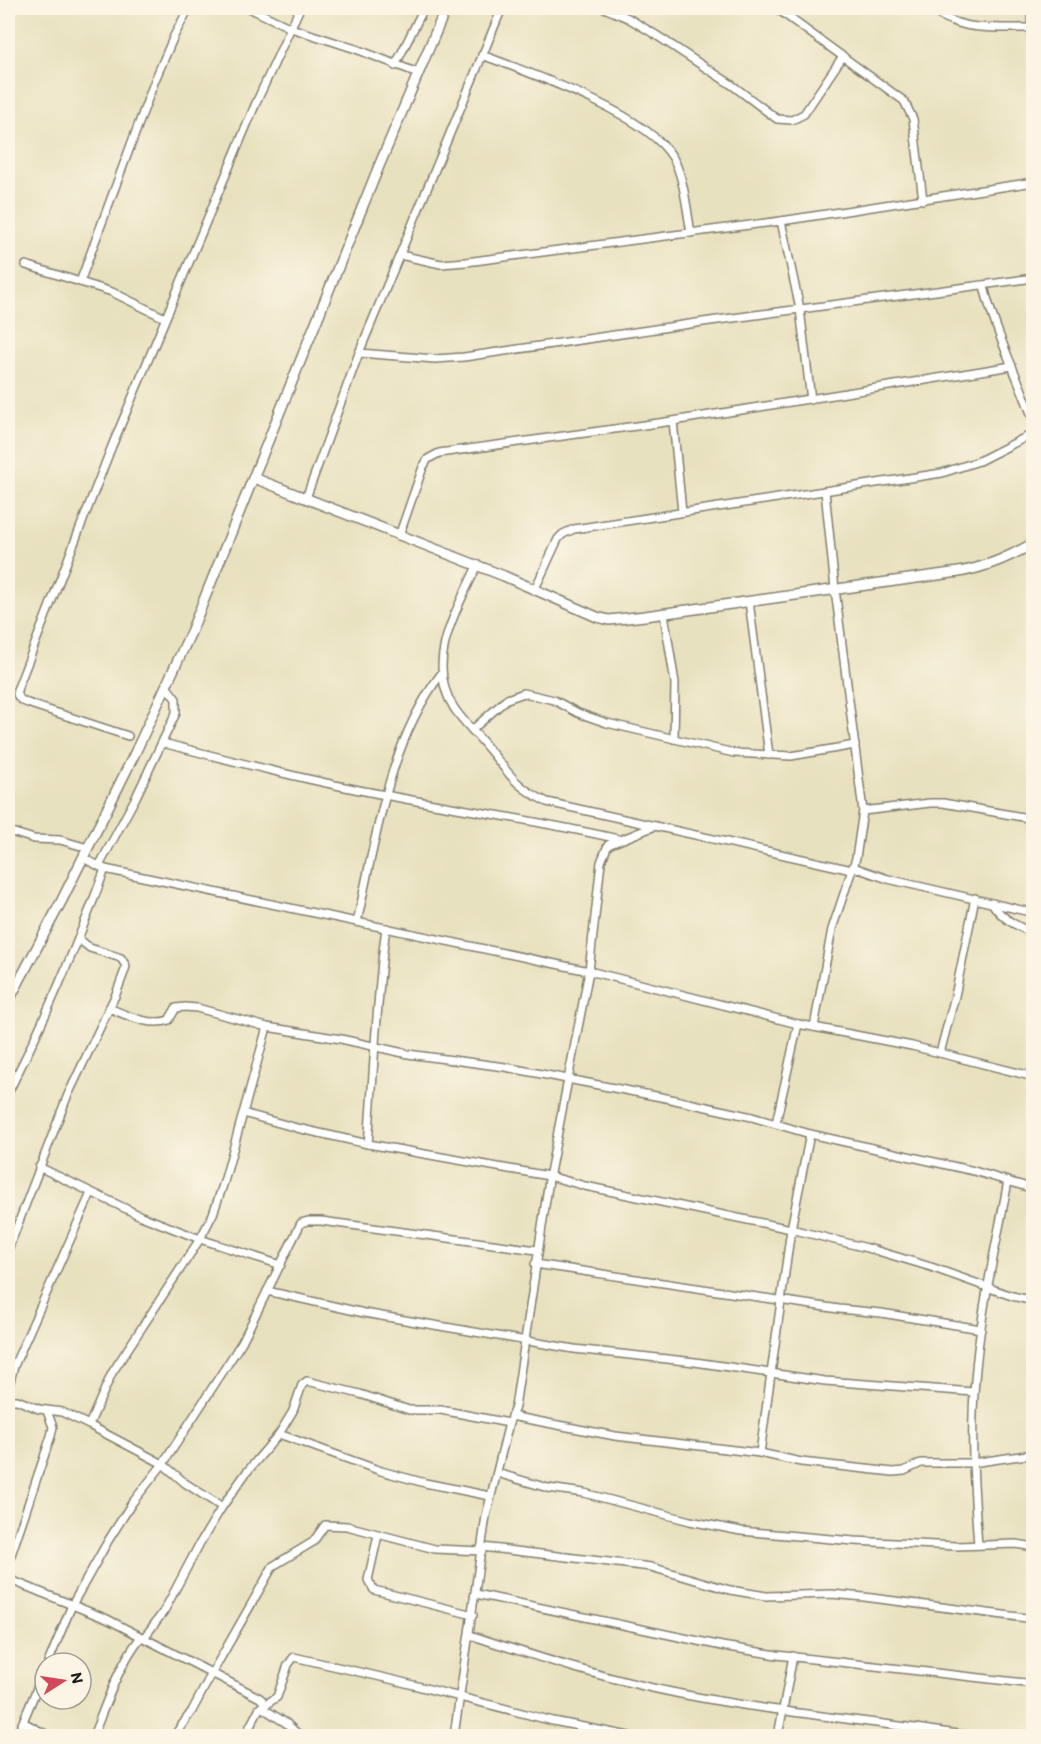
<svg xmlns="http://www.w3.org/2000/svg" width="1041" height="1744" viewBox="0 0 1041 1744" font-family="Itim,sans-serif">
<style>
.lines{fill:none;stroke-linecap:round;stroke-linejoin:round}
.minor-casing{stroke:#827e6e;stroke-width:10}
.tertiary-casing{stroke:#827e6e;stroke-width:12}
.minor{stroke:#fff;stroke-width:7}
.tertiary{stroke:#fff;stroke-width:9}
</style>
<rect width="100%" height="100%" fill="#fcf5e5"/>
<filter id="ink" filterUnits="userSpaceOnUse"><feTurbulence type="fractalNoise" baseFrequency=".0167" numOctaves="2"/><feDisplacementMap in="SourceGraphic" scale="12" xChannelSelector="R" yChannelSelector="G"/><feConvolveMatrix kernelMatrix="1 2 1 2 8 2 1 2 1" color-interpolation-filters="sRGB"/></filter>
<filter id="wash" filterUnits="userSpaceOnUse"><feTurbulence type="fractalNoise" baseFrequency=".008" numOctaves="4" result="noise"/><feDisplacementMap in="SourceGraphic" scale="24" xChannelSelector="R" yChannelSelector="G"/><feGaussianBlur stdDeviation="1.35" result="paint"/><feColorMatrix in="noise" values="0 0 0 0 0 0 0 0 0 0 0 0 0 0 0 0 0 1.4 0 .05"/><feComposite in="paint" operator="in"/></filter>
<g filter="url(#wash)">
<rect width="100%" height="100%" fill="#e8e1bf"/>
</g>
<g filter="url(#ink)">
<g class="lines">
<defs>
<g id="minor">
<polyline points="249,8 291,28 356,49 418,73"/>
<polyline points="604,8 628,18 656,35 732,85 777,119 792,120 804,114 843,56"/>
<polyline points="776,8 904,101 913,119 923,200"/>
<path d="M928,8C964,33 988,27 1031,28"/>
<polyline points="1031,8 1034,114"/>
<path d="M482,55C530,73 648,114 673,158C684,177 687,211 691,233"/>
<polyline points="395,66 424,8"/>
<polyline points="781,221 800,309 811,400"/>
<polyline points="400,255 441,264 466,262 781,221 1034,182"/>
<polyline points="26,265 112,292 165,318"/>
<polyline points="80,282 155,80 174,36 189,8"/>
<path d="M984,286C995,333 1018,376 1034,422"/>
<polyline points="359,353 435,359 464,357 710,321 1034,278"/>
<polyline points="673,421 682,512"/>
<polyline points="306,498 359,353 502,8"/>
<polyline points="399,536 423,467 428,459 439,453 673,421 1012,366"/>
<path d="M477,566C457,610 424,662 454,708C463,722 477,734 487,747C510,774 514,786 547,802L852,870"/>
<polyline points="535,589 558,539 563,534 574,529 942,473 979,461 1034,433"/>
<polyline points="749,601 769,755"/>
<polyline points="664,614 675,683 674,739"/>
<polyline points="472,730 507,699 524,693 554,700 578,713 607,723 734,753 791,756 855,745"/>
<path d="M128,736L33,705C25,702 16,700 17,690L112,446L256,103L300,8"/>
<path d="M163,743C236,762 310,781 385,795C463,810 541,821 618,839"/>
<polyline points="863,811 930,803 943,803 1034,819"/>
<polyline points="8,831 34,839 60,840 88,848"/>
<polyline points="83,858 105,869 589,971 798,1024 912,1046 1034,1077"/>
<polyline points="99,866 136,797 176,713 176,699 166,686"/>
<polyline points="853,867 888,879 1034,913"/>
<path d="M992,903C1002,919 1016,926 1034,933"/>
<path d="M357,922C376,839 388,744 441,674"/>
<path d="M109,1008C126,1015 151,1027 169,1020L176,1008L185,1007L197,1008L267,1027L341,1039L408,1054L505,1067L666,1098L752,1117L810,1134L974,1171L1034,1189"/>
<polyline points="814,1027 832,929 856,858 863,811 835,589 825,491"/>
<polyline points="940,1053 955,996 975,898"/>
<path d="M8,1093C45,1020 77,946 105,869"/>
<polyline points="243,1113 297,1128 368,1144 549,1176 585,1186 791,1229 871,1249 931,1267 1012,1296 1034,1301"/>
<polyline points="776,1123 798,1024"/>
<path d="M368,1144C374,1072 376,1000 386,928"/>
<polyline points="39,1167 141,1216 200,1239 281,1265"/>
<polyline points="8,1250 67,1097 116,994 125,970 126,966 121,958 90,948 80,940"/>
<polyline points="535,1264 839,1309 881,1313 981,1329"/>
<polyline points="267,1291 364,1313 574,1349 695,1362 825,1381 974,1392"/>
<polyline points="8,1389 14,1366 91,1193"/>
<polyline points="8,1400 17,1400 39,1409 62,1412 89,1425 163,1464 185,1483 222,1507"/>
<polyline points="511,1416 615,1436 760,1453 801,1462 893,1472 904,1471 921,1463 972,1463 1034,1454"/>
<polyline points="89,1425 112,1373 200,1239 213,1214 224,1182 267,1027"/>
<polyline points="279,1434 381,1471 425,1483 490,1496"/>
<polyline points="760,1453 791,1229 810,1134"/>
<polyline points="497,1473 548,1488 584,1493 690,1521 741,1531 854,1541 956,1546 1016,1544 1034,1547"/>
<polyline points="378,1535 368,1580 374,1590 473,1615"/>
<path d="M978,1545C974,1490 970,1435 975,1380C980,1313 996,1247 1008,1181"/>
<polyline points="482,1547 651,1567 730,1590 766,1596 831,1594 864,1597 1034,1619"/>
<polyline points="8,1564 51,1436 53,1427 47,1411"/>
<polyline points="8,1579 107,1619 260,1698 266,1704"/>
<polyline points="476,1594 722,1646 777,1655 1034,1684"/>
<path d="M470,1635C540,1658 609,1680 681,1694C777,1713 874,1721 971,1736"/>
<polyline points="144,1638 164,1611 200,1543 222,1507 246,1473 279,1434 293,1411 302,1385 307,1381 360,1394 409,1410 441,1410 509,1423"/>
<polyline points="48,1663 72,1605 108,1541 132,1503 163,1464 242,1342 301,1223 308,1221 321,1221 537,1250"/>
<polyline points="261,1707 286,1723 300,1736"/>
<polyline points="23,1722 49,1736"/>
<polyline points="17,1736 45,1669"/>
<path d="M93,1736C106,1704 119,1664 141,1637"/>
<polyline points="174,1736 192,1711 212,1673 273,1566 313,1542 325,1525 347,1526 435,1549 482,1551"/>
<polyline points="245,1736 259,1709 277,1697 288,1665 294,1657 394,1680 553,1721 629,1736"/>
<polyline points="454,1736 486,1516 509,1423 515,1407 550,1173 589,971 601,862 608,845 655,826"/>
<polyline points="778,1736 793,1656"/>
</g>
<g id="tertiary">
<path d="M254,478L504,576L597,617L609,620L645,616L959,572C987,567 1009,557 1034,543"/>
<polyline points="8,1002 61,902 135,753 191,632 379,166 446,8"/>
</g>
</defs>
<use href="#minor" class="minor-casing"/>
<use href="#tertiary" class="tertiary-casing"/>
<use href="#minor" class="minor"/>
<use href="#tertiary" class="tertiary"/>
</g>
</g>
<rect width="1041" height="1744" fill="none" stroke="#fcf5e5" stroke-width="30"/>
<g transform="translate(63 1681) rotate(78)"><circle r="28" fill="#fcf5e5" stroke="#a29e95" stroke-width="1.5"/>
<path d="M0-4.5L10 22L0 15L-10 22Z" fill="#d1495b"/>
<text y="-9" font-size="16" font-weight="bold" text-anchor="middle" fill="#1c1c1c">N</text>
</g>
</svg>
